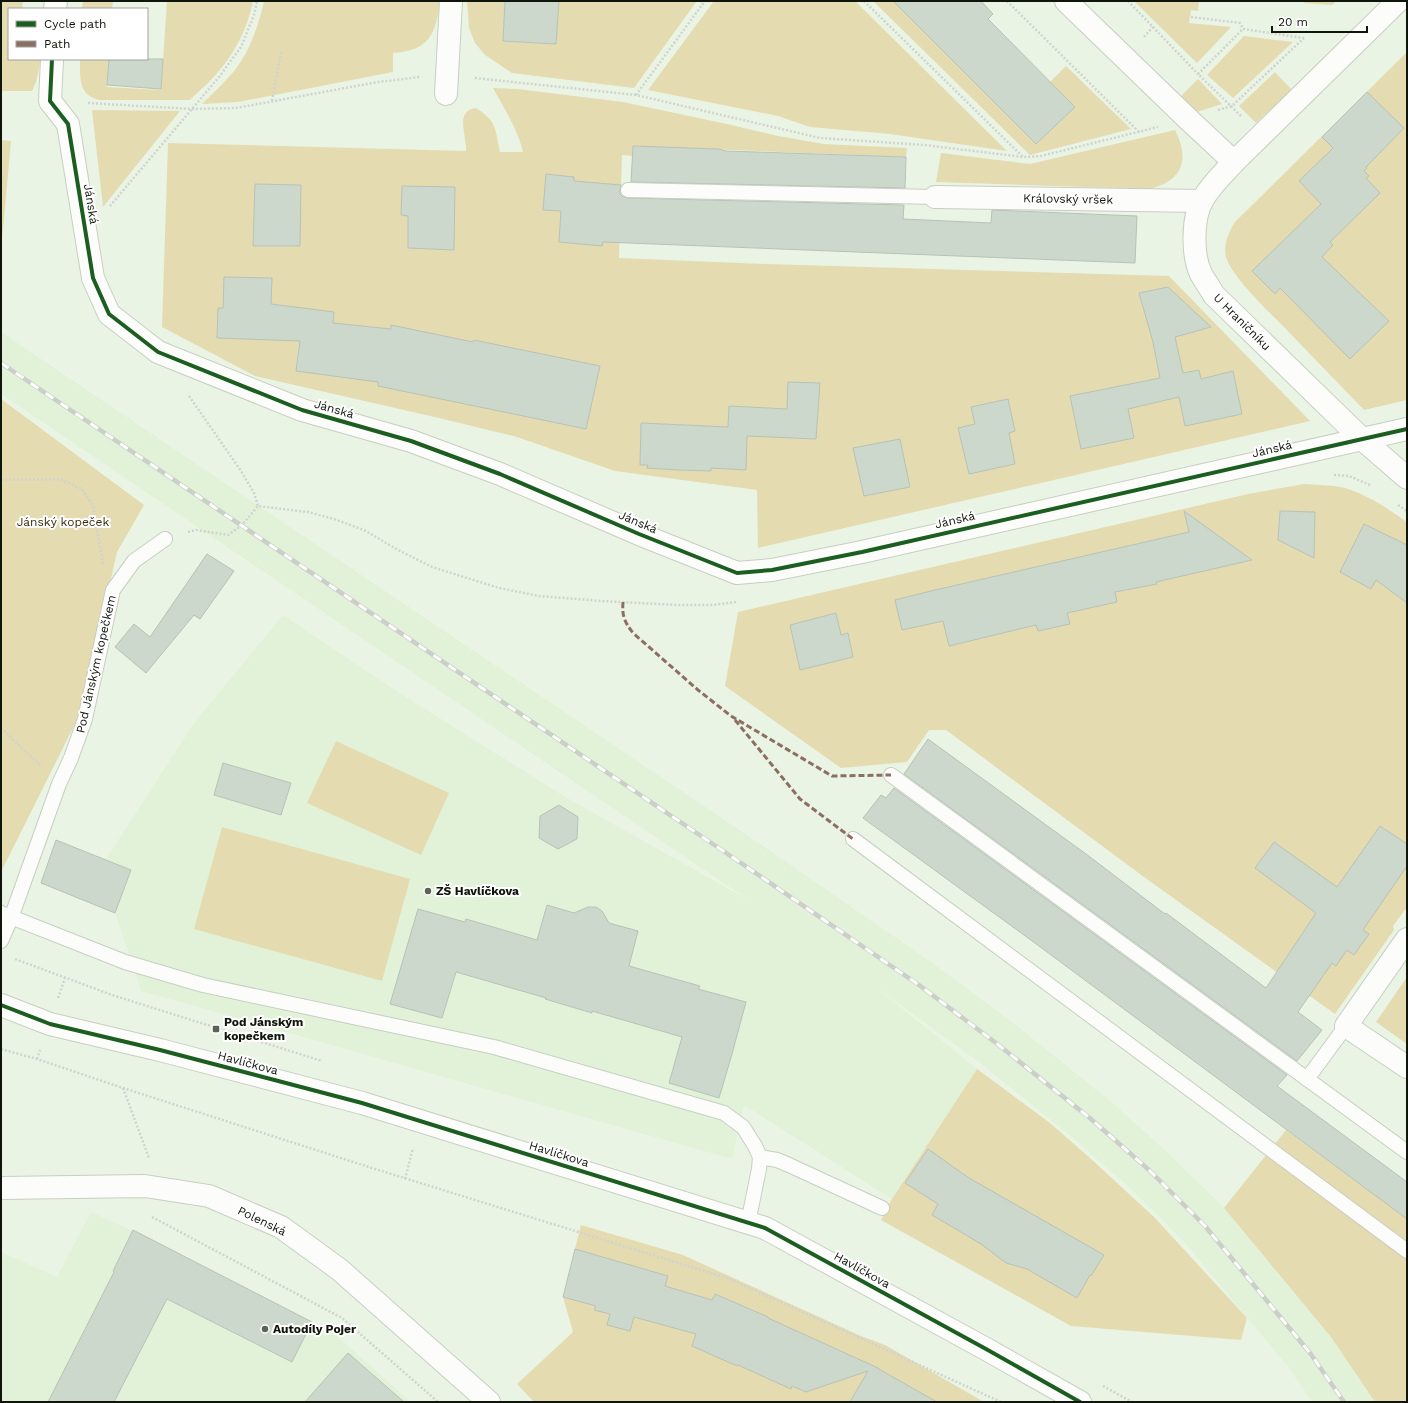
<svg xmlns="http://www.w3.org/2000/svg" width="1408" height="1403" viewBox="0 0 1408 1403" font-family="'Work Sans',sans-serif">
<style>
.built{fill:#e2f2d8}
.green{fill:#e5dbb0}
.building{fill:#cdd8cd;stroke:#b7c2b7}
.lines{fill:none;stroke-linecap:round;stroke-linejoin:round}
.service-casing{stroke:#c7cec2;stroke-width:16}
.minor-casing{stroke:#c7cec2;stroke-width:24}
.tertiary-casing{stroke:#c7cec2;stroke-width:24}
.path{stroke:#d0d3cf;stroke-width:2.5;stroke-dasharray:2 2;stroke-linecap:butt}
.service{stroke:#fcfdfb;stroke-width:14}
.minor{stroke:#fcfdfb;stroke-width:22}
.tertiary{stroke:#fcfdfb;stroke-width:22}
.rail-casing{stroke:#cbcec9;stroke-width:4.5}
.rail{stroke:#fff;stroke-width:3;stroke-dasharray:9;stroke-linecap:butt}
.quiet{stroke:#8d6e63;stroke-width:3;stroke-dasharray:6 3;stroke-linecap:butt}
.cycleway-casing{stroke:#fff;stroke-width:6}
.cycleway{stroke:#1b5e20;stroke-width:4}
.poi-dot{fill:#5c6357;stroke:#fff;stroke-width:1.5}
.labels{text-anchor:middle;stroke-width:4;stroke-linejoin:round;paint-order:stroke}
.street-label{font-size:12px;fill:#0f150b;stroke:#fff}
.park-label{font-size:12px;fill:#392c0c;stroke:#fff}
.poi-label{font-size:12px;font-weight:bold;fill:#0f150b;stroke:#fff;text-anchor:start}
</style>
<rect width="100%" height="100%" fill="#eaf4e4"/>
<g class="built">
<polygon points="1,332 753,839 934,964 1012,1022 1108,1099 1166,1151 1224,1208 1331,1337 1376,1402 1312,1402 1290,1369 1186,1244 1131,1189 1074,1139 980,1063 877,988 977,1069 892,1199 744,1105 732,1159 141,991 115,913 131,870 106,859 194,723 283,615 398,692 567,798 747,899 1,394"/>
<polygon points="91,1212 133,1231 312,1322 336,1335 411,1402 1,1402 1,1252 57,1277"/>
</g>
<g class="green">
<polygon points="1,1 23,1 22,9 9,9 9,59 41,59 36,82 32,91 1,91"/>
<polygon points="83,1 113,1 112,9 82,9"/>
<path d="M167,1H253C248,27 235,53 218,72C210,82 199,91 190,100H100C78,96 80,77 80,59H109L107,87L161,90Z"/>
<path d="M264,1H440C436,34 429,51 393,53V72L238,102L202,104C213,93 225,82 235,70C250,51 259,24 264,1Z"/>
<polygon points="467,1 505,1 503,41 556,44 559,1 697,1 634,88 512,73 485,55 475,43 469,28"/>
<polygon points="714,1 855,1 1007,151 890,134 810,127 778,116 648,90"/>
<polygon points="873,1 893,1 1036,144 1075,107 1050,82 1066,66 1131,129 1030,155"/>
<polygon points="1134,1 1199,1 1198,11 1191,10 1189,23 1231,27 1197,63"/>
<polygon points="1305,1 1337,1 1332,5 1304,3"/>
<polygon points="1244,36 1293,42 1233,98 1207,75"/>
<path d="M1407,52V400L1364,410C1337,382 1310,354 1284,327C1268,311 1232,277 1226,257C1223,244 1229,232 1235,222Z"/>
<polygon points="1275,72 1292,90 1256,123 1239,106"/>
<polygon points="1198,79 1222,104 1197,112 1181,96"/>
<path d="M493,88L517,89L623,102L727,124L778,136L824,144L907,148L906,157L633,146L632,156L622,155L619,258L767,264L1169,276L1310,421L758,548L757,490L615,471L517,437L439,418L255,376L162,327L168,143L466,151C467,135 454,111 476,108C497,121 495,129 500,152H523C518,130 504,108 493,88Z"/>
<polygon points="92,110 180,111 103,207"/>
<path d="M1175,130C1190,160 1183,181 1149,189L936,182L941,153L1030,164Z"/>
<polygon points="1,140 11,141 1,252"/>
<polygon points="1,399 144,505 117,552 80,714 1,872"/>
<path d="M1304,484C1316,485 1329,485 1341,487C1365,493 1387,508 1407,522V907L1393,926L1394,930L1335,1014L1144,877L946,730H929L907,762L841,768L725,686L738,612L1248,494Z"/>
<polygon points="336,741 449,793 421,855 307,803"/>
<polygon points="222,827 410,879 382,981 194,929"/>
<polygon points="1407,977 1407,1044 1376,1022"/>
<polygon points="977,1069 1050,1123 1090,1158 1155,1218 1247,1318 1241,1340 1071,1326 881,1220 892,1199"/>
<polygon points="1286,1130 1407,1218 1407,1402 1375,1402 1331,1337 1224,1208"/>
<polygon points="581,1225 683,1255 861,1336 885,1345 984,1402 534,1402 517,1384 573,1332 563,1297"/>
</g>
<g class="building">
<polygon points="505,1 559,1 556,44 503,41"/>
<polygon points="893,1 981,1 993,14 988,19 1075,107 1036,144"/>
<polygon points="109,59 163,59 161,89 107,85"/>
<polygon points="1367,92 1404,128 1366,167 1367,168 1364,171 1369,176 1366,178 1380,193 1330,242 1333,245 1322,257 1389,321 1350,359 1280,288 1275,294 1252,271 1321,204 1299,181 1333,148 1322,137"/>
<polygon points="633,146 718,149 726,151 906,157 905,188 631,182"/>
<polygon points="546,174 574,177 574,181 621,185 620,189 620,194 623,197 628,198 904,205 903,219 991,223 992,210 1137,216 1135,263 603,242 602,246 559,242 561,211 543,210"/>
<polygon points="255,184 301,185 300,246 253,246"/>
<polygon points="402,186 455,187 454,250 408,248 408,216 401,215"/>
<polygon points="224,277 272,278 271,304 334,312 333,323 391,329 391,325 473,342 474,340 600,366 586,429 378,386 378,382 296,371 300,341 217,338 218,308 223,308"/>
<polygon points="1168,287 1211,327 1175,337 1183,373 1199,370 1201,379 1233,371 1242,414 1185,426 1179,397 1128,409 1134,438 1081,449 1070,396 1160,378 1153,342 1139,293"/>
<polygon points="788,382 820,383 816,439 747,436 746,470 711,468 711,471 679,470 647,468 648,465 640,465 641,423 728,427 729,406 787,409"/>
<polygon points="1008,399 1015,431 1009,433 1015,464 969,474 958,428 975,424 971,407"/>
<polygon points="900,439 910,487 864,496 853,448"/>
<polygon points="1184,511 1252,560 1156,582 1157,584 1115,592 1117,602 1067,613 1070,624 1038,631 1036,625 949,646 943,621 902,630 895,600 935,590 1189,532"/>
<polygon points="1280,511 1315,512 1314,558 1278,540"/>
<polygon points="1364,524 1407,545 1407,603 1376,580 1371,589 1340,572"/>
<polygon points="207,554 234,571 200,619 194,615 146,673 115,647 134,624 150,637"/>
<polygon points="836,613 841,635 848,633 853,657 800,670 790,625"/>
<polygon points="928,739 1086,854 1165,914 1166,913 1266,988 1316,913 1255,868 1274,842 1337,887 1380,826 1407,844 1407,866 1363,930 1369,934 1354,955 1347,950 1336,966 1332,963 1298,1012 1322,1030 1297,1061 904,774"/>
<polygon points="223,763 291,783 281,815 214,795"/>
<polygon points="894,788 1287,1075 1277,1086 1407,1182 1407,1219 1039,946 863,818 881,795 886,798"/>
<polygon points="559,805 578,817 577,839 558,849 539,838 540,816"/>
<polygon points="56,840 131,870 115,913 41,883"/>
<polygon points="547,905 574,913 588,907 596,907 602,911 609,923 638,931 629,966 700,986 698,989 746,1002 732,1054 719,1098 669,1083 682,1037 592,1011 592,1013 545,999 546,998 456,972 442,1018 390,1004 418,909 465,922 466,919 537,940"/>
<polygon points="928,1149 969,1178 1104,1255 1091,1276 1090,1275 1077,1298 1027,1269 1006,1263 981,1244 932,1215 938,1204 905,1183"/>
<polygon points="133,1230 312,1322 292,1362 167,1299 114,1402 48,1402 114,1272 113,1271"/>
<polygon points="575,1249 668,1276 665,1286 712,1300 715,1294 768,1317 768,1318 878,1368 877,1368 937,1402 850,1402 868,1371 806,1392 792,1386 791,1389 738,1365 737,1366 692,1346 696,1334 634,1317 630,1331 607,1325 610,1314 594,1310 596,1306 563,1297"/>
<polygon points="348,1353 404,1402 305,1402"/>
</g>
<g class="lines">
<defs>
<g id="service">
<polyline points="628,190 935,197"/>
<polyline points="891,775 1407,1152"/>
<polyline points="853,839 1407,1251"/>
<polyline points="1,913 125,962 203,985 494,1047 724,1113 743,1127 755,1146 760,1157 759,1169 748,1223"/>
<polyline points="1,941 11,918 59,784 71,758 85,719 113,590 134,561 165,539"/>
<polyline points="1307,1079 1346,1026"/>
<polyline points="760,1157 777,1160 789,1165 882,1208"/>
</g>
<g id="minor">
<polyline points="1066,1 1188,119 1234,162"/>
<path d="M1398,1L1234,162C1223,174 1211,185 1203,199C1192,217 1192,255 1201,274C1205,281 1210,288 1214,295L1362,439L1407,478"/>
<polyline points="55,9 56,1"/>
<polyline points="52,59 50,101 68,124 93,278 109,314 158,352 302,410 411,441 500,474 639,534 737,573 772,570 862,552 1407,429"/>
<polyline points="446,94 451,1"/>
<polyline points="935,197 1202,201"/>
<polyline points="1407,939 1346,1026 1407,1067"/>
</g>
<g id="tertiary">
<polyline points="1,1005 50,1024 160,1050 362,1103 765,1228 986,1349 1080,1402"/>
<polyline points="1,1188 145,1186 209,1196 281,1227 340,1270 489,1402"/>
</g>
</defs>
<use href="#service" class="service-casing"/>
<use href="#minor" class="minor-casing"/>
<use href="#tertiary" class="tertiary-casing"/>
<g class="path">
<polyline points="864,1 1023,157"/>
<polyline points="1007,1 1139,132"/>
<polyline points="1128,1 1198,74"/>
<polyline points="1191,17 1240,23 1243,29"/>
<polyline points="1243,29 1304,38"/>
<polyline points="1144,37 1153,27"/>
<polyline points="475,78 636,95 820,138 924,145 1024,157 1041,156 1158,127"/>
<polyline points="636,95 705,1"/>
<polyline points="272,101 281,52"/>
<polyline points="88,103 192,109 236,108 378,82 420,77"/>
<polyline points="1218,110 1232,106 1304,38"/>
<polyline points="1241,116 1198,74 1243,29"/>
<polyline points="110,206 219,77 241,47 254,15 257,1"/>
<polyline points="189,396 241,471 254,493 258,506"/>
<polyline points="1334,475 1349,476 1370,485"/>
<polyline points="1,480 60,479 82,489 93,506 103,564"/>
<polyline points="1398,505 1407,511"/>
<polyline points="188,532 196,530 228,535 242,525 258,506 308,512 334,519 364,530 398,550 432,567 499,588 539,596 602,601 676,605 713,605 736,602"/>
<polyline points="1,728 42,767"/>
<polyline points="15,959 112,995 322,1061"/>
<polyline points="58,998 65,978"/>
<polyline points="1,1049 37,1059 123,1088 372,1168 730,1279 1001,1402"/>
<polyline points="37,1059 40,1050"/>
<polyline points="123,1088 149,1158"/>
<polyline points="405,1179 413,1148"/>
<polyline points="152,1217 342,1318 438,1402"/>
<polyline points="1103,1386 1132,1402"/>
</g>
<use href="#service" class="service"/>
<use href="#minor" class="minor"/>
<use href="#tertiary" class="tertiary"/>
<defs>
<polyline id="rail" points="1,363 738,861 919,985 996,1043 1091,1119 1149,1170 1205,1226 1310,1353 1344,1402"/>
</defs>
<use href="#rail" class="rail-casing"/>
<use href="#rail" class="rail"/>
<g class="quiet">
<path d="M623,602C622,616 624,621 633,633L698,690L731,716L832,776L891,775"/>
<polyline points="735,720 800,799 853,839"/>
</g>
<defs>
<g id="cycleway">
<polyline points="52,59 50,101 68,124 93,278 109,314 158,352 302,410 411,441 500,474 639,534 737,573 772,570 862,552 1407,429"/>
<polyline points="1,1005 50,1024 160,1050 362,1103 765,1228 986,1349 1080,1402"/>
</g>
</defs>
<use href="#cycleway" class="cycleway-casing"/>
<use href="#cycleway" class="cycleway"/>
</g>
<g class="poi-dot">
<circle cx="428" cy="891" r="4"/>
<rect x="212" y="1025" width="8" height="8" rx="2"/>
<circle cx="265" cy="1329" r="4"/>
</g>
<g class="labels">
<g class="street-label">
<text transform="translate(1068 199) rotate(1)" y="4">Královský vršek</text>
<text transform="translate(91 204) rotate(81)" y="4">Jánská</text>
<text transform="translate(1242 322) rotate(45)" y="4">U Hraničníku</text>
<text transform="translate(334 409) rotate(16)" y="4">Jánská</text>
<text transform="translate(1272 449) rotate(-13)" y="4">Jánská</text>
<text transform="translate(955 520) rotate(-13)" y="4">Jánská</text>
<text transform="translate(638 522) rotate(23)" y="4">Jánská</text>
<text transform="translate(96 664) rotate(-77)" y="4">Pod Jánským kopečkem</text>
<text transform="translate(248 1063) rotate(15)" y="4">Havlíčkova</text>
<text transform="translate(559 1154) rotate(17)" y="4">Havlíčkova</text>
<text transform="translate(262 1221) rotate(26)" y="4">Polenská</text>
<text transform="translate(862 1270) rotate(29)" y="4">Havlíčkova</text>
</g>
<g class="park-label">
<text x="63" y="526">Jánský kopeček</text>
</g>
<g class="poi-label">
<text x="436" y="895">ZŠ Havlíčkova</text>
<text x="224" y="1026">Pod Jánským<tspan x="224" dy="14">kopečkem</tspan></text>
<text x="273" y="1333">Autodíly Pojer</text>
</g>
</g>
<rect width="1408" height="1403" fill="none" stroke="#0f150b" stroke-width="4"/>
<rect x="8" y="8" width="140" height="52" fill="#ffffff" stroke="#9fa19d"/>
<rect x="16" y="21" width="20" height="6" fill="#1b5e20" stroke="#9fa19d"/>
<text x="44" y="28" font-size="12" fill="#0f150b">Cycle path</text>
<rect x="16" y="41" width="20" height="6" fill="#8d6e63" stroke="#9fa19d"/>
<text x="44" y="48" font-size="12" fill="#0f150b">Path</text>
<path d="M1272 26v6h95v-6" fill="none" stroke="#0f150b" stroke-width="2"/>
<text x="1278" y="26" font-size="12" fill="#0f150b" stroke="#ffffff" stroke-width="3" paint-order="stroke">20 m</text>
</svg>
